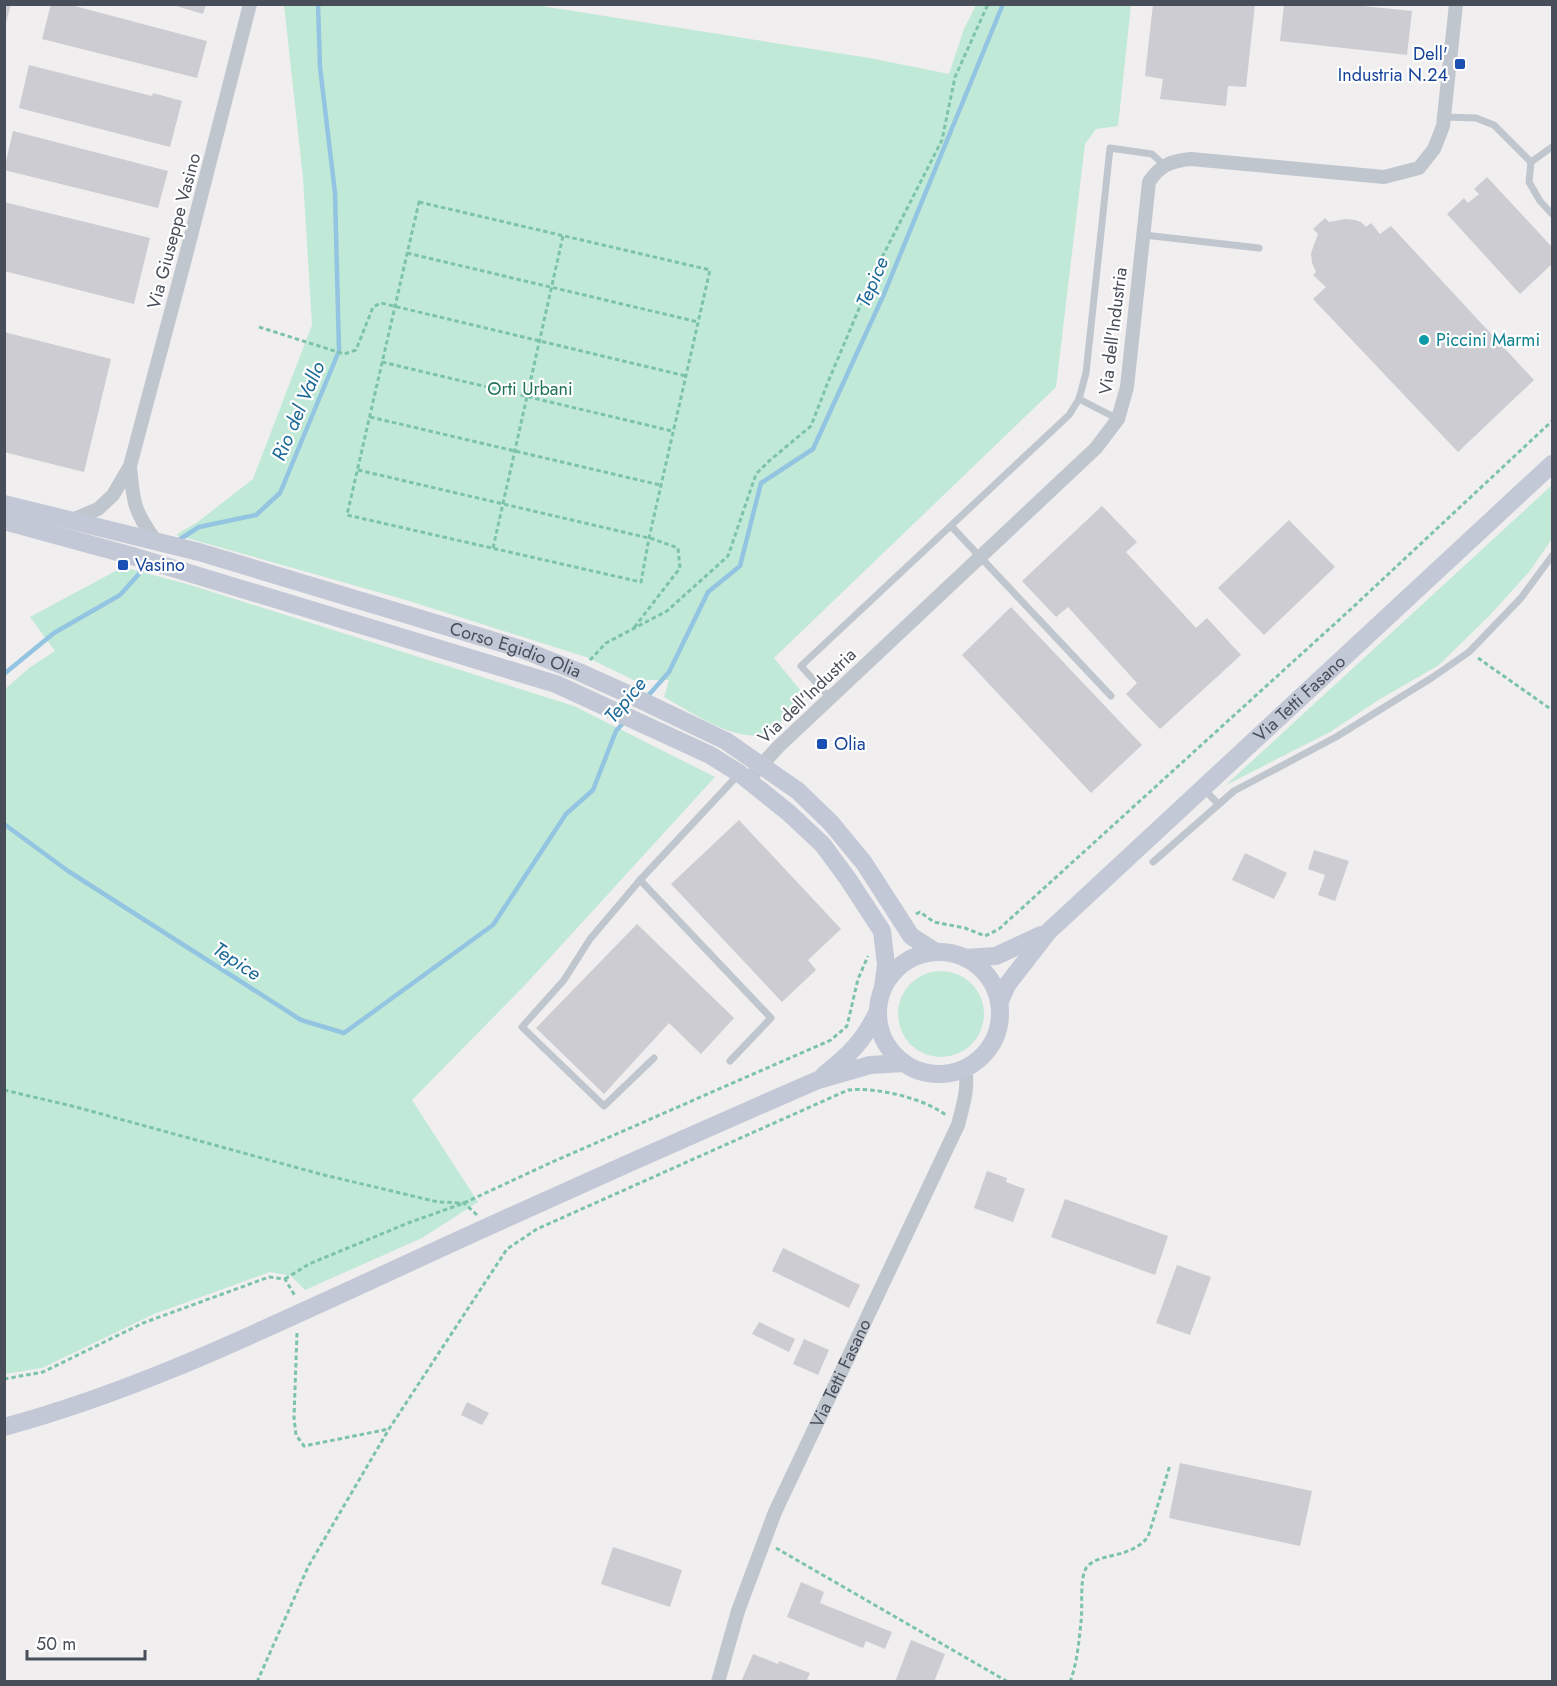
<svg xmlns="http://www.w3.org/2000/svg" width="1557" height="1686" viewBox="0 0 1557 1686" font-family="Jost,sans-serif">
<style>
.green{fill:#c1e9d7}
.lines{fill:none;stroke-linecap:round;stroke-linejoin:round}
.stream{stroke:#93c4e1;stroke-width:4.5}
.building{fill:#ccccd2}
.path{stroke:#7dc3ac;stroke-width:3;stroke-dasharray:4.5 3;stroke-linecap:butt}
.lane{stroke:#c0c6ce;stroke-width:7}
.street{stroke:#c0c6ce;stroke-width:14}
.secondary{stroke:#c2c8d5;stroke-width:18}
.transit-dot{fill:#1a4fb4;stroke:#fff;stroke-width:2}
.culture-dot{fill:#0f9aa8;stroke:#fff;stroke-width:2}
.labels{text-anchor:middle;stroke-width:4.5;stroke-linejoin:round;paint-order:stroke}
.transit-label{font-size:18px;fill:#164399;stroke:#fff;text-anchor:start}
.street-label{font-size:18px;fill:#484e59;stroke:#fff}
.culture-label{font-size:18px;fill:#0d838f;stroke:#fff;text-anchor:start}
.park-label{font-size:18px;fill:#217257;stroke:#fff}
.water-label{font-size:20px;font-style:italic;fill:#1c6998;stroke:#fff}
</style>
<rect width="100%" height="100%" fill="#f0eeee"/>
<g class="green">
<path d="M284,5H535L869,58L949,74L964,29L976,5H1131L1118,126L1096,129L1085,144L1056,387L774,658L805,696C794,707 784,721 771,730C745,750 688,710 664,697L669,680H646L642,684L586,657L406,600L176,535L199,521L253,479L312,325L303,178Z"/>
<polygon points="1552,485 1552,539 1529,572 1490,615 1439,665 1380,699 1330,732 1226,785"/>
<polygon points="123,567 187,584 574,706 715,777 525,985 412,1100 478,1202 422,1238 305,1290 291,1276 270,1272 154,1314 42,1368 5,1374 5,689 29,668 55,651 30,617"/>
<circle cx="941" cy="1014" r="43"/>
</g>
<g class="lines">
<g class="stream">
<polyline points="177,541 199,527 256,515 280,493 339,351 335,193 320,67 318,4"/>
<polyline points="4,674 54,633 120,595 147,565"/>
<polyline points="646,698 669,672 708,592 740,566 761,483 813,449 884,294 1003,4"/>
<polyline points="4,824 68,871 301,1020 344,1033 493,925 566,814 593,790 616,731 624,722"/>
</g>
</g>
<g class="building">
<polygon points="4,4 11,4 5,26 4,26"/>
<polygon points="51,4 67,4 207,41 197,78 42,39"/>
<polygon points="170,4 206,4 203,14"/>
<polygon points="1153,4 1255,4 1246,87 1228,86 1226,106 1160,99 1163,79 1145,76"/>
<polygon points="1284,4 1343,4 1412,11 1407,55 1280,41"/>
<polygon points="29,65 152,96 153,93 182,101 170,147 19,108"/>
<polygon points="13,131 168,171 158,208 4,170"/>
<polygon points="1487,177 1552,247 1552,264 1520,294 1447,214 1464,198 1468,203 1479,194 1474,189"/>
<polygon points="4,202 150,238 134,304 4,271"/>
<polygon points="1325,218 1329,222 1346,219 1355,220 1361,222 1366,227 1371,223 1380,234 1391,226 1534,380 1458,452 1313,299 1326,287 1313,275 1316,272 1312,263 1311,253 1318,234 1313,229"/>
<polygon points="4,332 111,359 84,472 4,452"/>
<polygon points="1102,506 1137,542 1126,552 1196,628 1207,618 1241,655 1160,729 1126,694 1137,683 1068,607 1056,617 1022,581"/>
<polygon points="1289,520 1335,567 1264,635 1218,588"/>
<polygon points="1011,607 1142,745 1091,793 962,655"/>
<polygon points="739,820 841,929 808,960 816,970 782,1002 671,884"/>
<polygon points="1314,850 1349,861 1335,901 1318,895 1325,875 1308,869"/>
<polygon points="1245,853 1287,873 1274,899 1232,880"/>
<polygon points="637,924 734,1018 701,1054 669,1023 604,1094 536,1028"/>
<polygon points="987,1171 1007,1178 1006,1182 1025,1189 1013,1222 974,1208"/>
<polygon points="1065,1199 1168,1236 1155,1275 1051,1237"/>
<polygon points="783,1248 860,1285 849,1308 772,1271"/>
<polygon points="1177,1265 1211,1277 1190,1335 1156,1323"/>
<polygon points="759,1322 795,1339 789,1352 752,1334"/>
<polygon points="804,1339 829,1350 818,1375 793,1364"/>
<polygon points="467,1402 489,1413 482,1425 461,1415"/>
<polygon points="1180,1463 1312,1491 1300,1546 1169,1518"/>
<polygon points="613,1547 682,1570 670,1607 601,1584"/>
<polygon points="801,1582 824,1592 820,1603 892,1632 885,1649 866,1641 863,1648 787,1617"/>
<polygon points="911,1640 945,1654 934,1682 895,1682"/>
<polygon points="753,1654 778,1664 779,1661 810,1673 806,1682 741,1682"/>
</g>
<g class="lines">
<g class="path">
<polygon points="419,202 710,270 649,538 641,582 347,515"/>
<polyline points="407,253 698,322"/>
<polyline points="259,327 344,354 356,350 373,307 381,303 686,376"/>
<polyline points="382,362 672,431"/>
<polyline points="370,417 660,485"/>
<polyline points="358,470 653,539 678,548 680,568 633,629"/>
<polyline points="493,548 563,236"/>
<polyline points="1478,658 1552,710"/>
<polyline points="590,660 606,643 667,611 728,556 756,474 769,461 811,426 828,382 874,273 942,140 955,77 988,4"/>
<polyline points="916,914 920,912 934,922 965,928 985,936 999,929 1351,609 1552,421"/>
<polyline points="4,1090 76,1107 320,1174 438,1202 464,1203 477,1215"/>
<polyline points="285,1279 309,1264 408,1223 464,1203 550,1163 831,1040 847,1026 858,979 868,956"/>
<polyline points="297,1333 294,1418 296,1435 304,1446 389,1429"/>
<polyline points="4,1379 43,1372 143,1323 269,1277 285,1279 295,1296"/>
<polyline points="776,1548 1008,1682"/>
<path d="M257,1682L308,1567L389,1429L507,1249L537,1229L848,1090C877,1087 924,1098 947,1116"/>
<path d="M1070,1682C1077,1664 1079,1641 1081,1622C1083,1609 1079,1576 1087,1567C1099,1552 1129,1560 1148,1537L1170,1465"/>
</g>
<g class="lane">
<polyline points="1444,117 1476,118 1494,125 1531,162"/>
<polyline points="1531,162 1529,182 1540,201 1552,214"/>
<polyline points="1531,162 1552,147"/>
<polyline points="1144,235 1259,248"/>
<polyline points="1079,399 1118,419"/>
<polyline points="951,526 1111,696"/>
<polyline points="830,698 801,666 1069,415 1079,399 1086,373 1110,148 1152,154 1164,165"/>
<polyline points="1204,789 1218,804"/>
<polyline points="1153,862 1234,791 1336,737 1433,677 1469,652 1521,598 1552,556"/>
<polyline points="640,880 771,1018 730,1061"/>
<polyline points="654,1058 604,1106 522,1027 564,980 590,939 640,880 738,775"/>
</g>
<g class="street">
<path d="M130,466C133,502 134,512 156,541"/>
<polyline points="72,520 98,509 113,495 130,466 185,259 250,4"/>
<path d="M748,780L778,747L1096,448L1118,419L1127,387L1149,182C1160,165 1171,161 1191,159L1384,177L1419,168L1434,149L1443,126L1456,4"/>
<path id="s1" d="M718,1682L738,1611L775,1512L958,1125C963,1105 969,1088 965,1068"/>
</g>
<g class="secondary">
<path id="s2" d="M4,504L199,552L521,649L579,672L630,695L726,741L798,791L831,823L864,863L911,936L936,952"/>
<polyline points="4,521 136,557 556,684 710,755 739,773 789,813 823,845 848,879 882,931 886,965 883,987"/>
<circle cx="939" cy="1013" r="61"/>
<polyline points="965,958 996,956 1041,935"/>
<path id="s3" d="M999,1003L1007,985L1048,932L1552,464"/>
<path d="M824,1075C849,1055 864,1041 878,1011"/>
<path d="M4,1427C138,1391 262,1330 387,1273C530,1207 673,1143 818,1080L870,1065L904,1063"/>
</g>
</g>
<g class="transit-dot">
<rect x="1454" y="58" width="12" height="12" rx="3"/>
<rect x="117" y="559" width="12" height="12" rx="3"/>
<rect x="816" y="738" width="12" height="12" rx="3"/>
</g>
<circle class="culture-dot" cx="1424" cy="340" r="6"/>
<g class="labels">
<g class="transit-label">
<text x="1448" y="60" text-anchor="end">Dell'<tspan x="1448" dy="21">Industria N.24</tspan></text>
<text x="135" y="571">Vasino</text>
<text x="834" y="750">Olia</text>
</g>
<g class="street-label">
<text transform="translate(174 231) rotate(-75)" y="6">Via Giuseppe Vasino</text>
<text transform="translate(1113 331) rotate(-83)" y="6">Via dell'Industria</text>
<text dy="6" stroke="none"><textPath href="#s2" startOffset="532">Corso Egidio Olia</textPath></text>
<text transform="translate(807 696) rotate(-44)" y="6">Via dell'Industria</text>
<text dy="6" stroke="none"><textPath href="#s3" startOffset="430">Via Tetti Fasano</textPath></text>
<text dy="6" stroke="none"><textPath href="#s1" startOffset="333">Via Tetti Fasano</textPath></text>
</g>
<g class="culture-label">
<text x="1436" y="346">Piccini Marmi</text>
</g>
<g class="park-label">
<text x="530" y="395">Orti Urbani</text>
</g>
<g class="water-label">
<text transform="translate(872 282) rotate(-67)" y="7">Tepice</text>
<text transform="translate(298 411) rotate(-67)" y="7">Rio del Vallo</text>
<text transform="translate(625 700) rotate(-50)" y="7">Tepice</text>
<text transform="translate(237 961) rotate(33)" y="7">Tepice</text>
</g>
</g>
<rect width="1557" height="1686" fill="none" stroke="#484e59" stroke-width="12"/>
<path d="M27 1650v9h118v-9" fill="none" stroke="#484e59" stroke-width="3"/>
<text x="36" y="1650" font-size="18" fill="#484e59" stroke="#ffffff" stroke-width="4.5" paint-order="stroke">50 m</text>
</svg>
